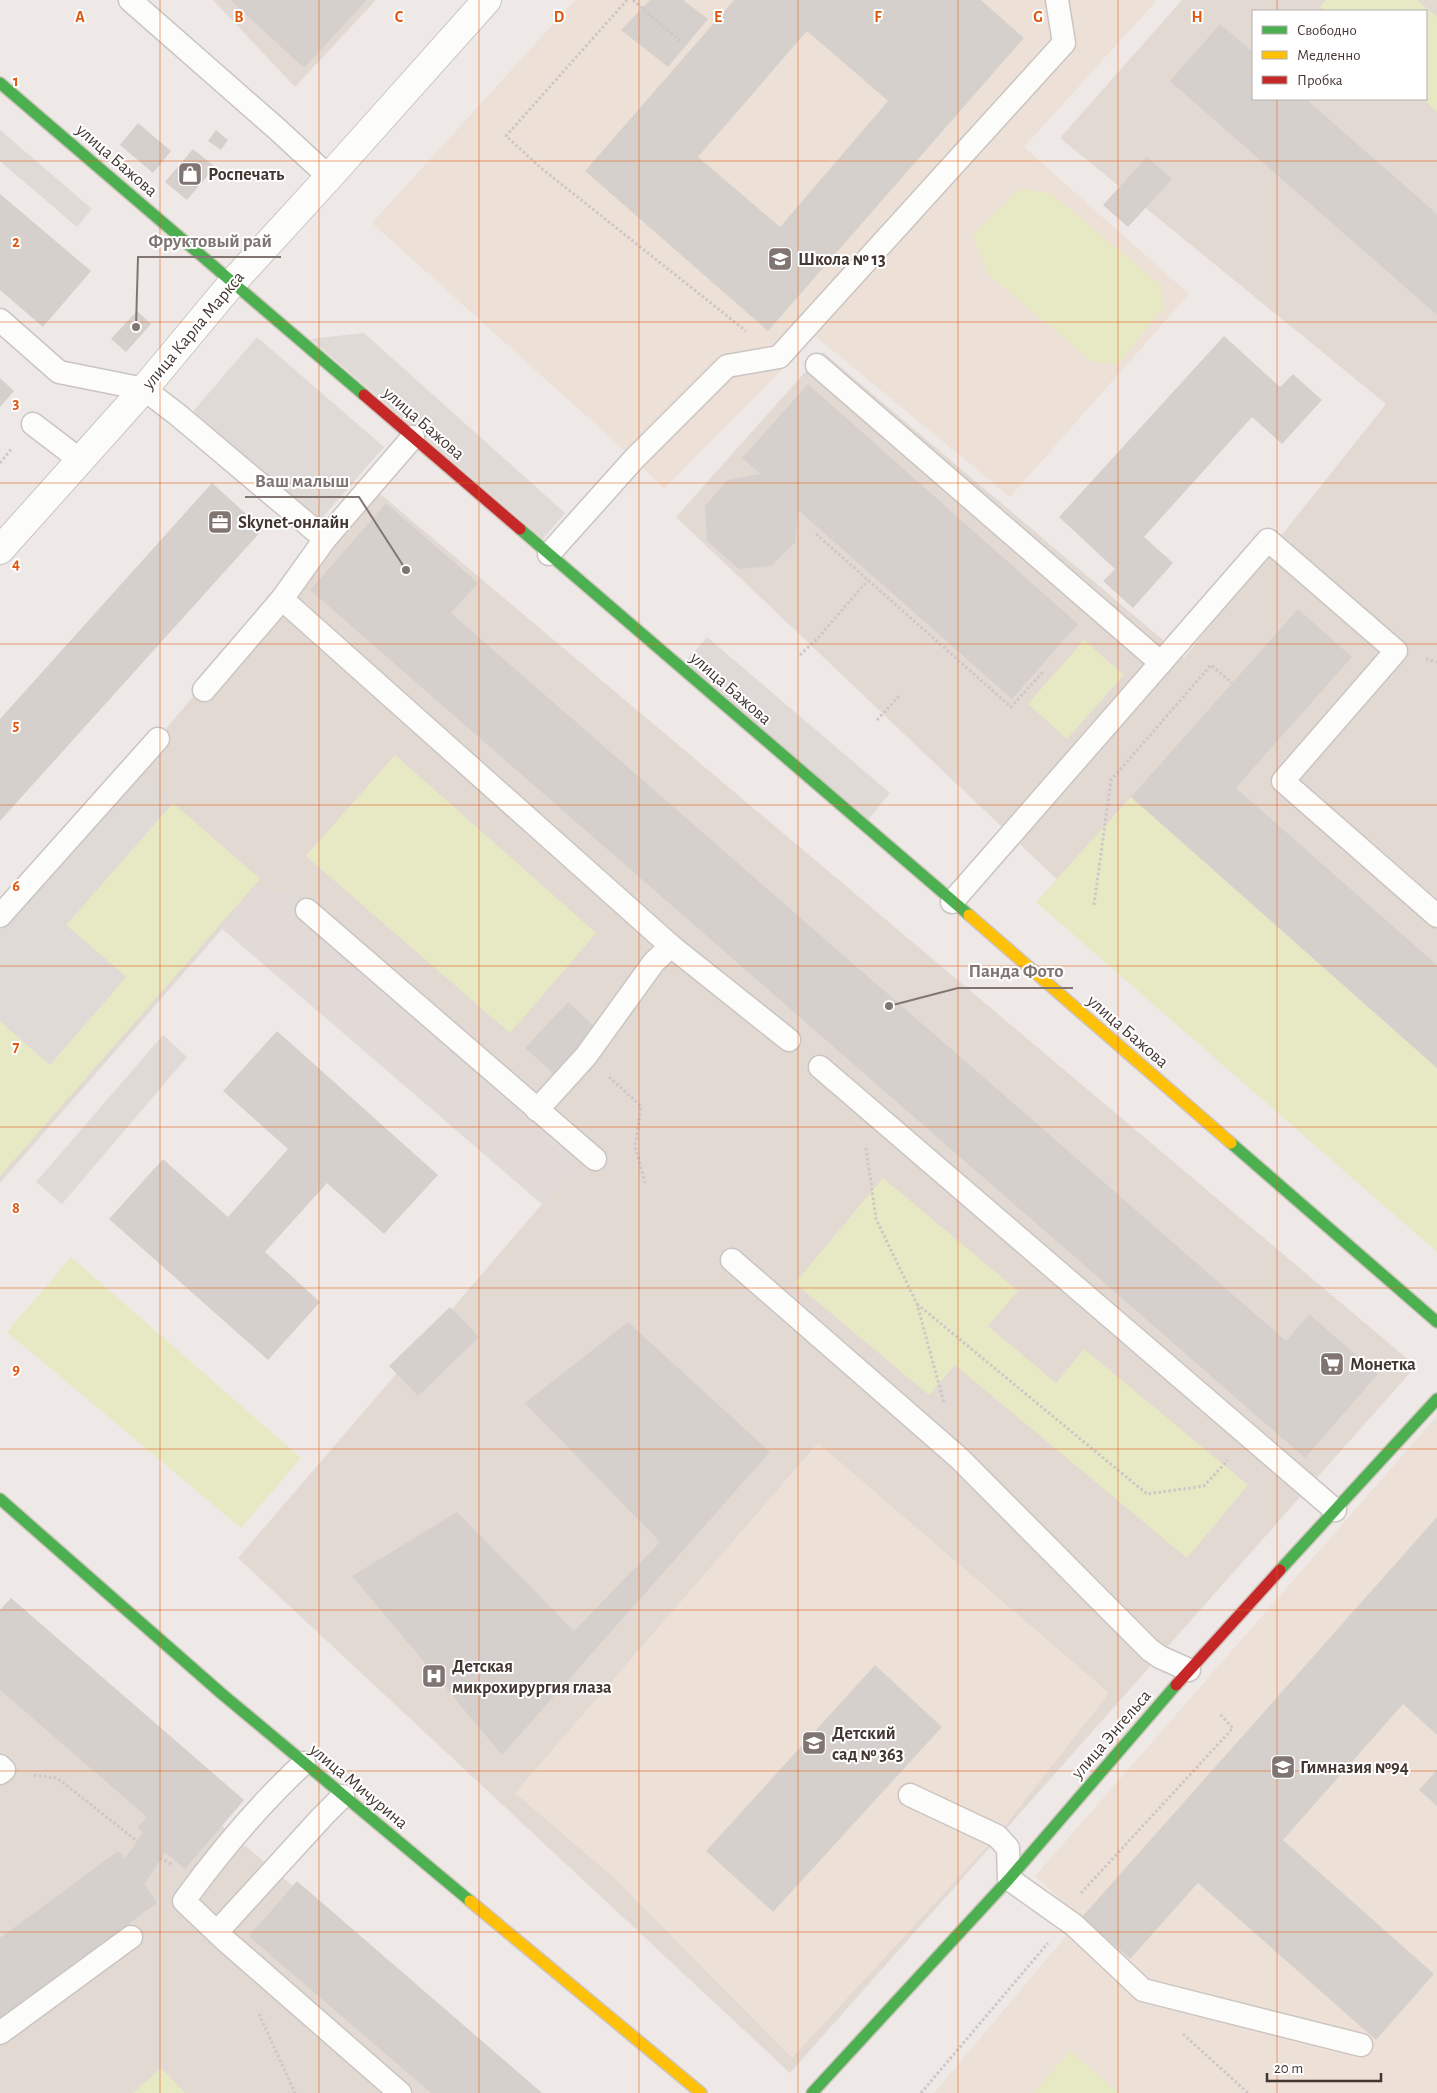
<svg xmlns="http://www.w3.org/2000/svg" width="1437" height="2093" viewBox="0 0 1437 2093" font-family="'Alegreya Sans',sans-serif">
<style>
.residential{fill:#e3d9d3;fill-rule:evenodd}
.industrial{fill:#e1dad7}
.education{fill:#ede0d7}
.green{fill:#e7e9c4}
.parking{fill:#e0dad7}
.building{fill:#d6d0cd;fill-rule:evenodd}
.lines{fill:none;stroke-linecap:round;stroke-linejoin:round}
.lane-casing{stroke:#cbc5c2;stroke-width:25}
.street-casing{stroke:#cbc5c2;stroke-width:30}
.fast-casing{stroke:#cfc5be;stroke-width:14}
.slow-casing{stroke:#cfc5be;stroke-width:14}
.jam-casing{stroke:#cfc5be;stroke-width:14}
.path{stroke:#cdc7c6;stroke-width:3;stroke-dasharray:2.5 2.5;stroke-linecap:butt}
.lane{stroke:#fcfcfb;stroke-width:22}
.street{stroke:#fcfcfb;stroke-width:28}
.fast{stroke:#4caf50;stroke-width:11}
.slow{stroke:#ffc107;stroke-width:11}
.jam{stroke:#c62828;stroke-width:11}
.grid{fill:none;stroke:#e0570e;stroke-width:1;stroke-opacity:0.55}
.labels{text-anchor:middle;stroke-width:4;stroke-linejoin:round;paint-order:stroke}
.street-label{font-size:18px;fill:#443732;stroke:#fff}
.poi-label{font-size:18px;font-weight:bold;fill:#443732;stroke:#fff;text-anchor:start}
.grid-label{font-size:16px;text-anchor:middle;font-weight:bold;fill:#e0570e;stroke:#fff;stroke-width:4;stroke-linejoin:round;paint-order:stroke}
.leader{fill:none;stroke:#807571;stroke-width:2}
.callout-dot{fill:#807571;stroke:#fff;stroke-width:2}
.callout-label{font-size:19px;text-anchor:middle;font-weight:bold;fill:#807571;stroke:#fff;stroke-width:4;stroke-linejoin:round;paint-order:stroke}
</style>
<rect width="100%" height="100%" fill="#eee9e6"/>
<g class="residential">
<polygon points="213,0 376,0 295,87"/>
<path d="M1182,0H1437V1241L676,517L823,352L1184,658L1386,404L1060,138ZM1253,11H1426V99H1253Z"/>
<polygon points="372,487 1416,1366 790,2073 238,1558 542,1204 223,928 0,1183 0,923"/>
<polygon points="0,1637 536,2093 0,2093"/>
</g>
<polygon class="industrial" points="256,886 312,901 593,1145 543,1205 220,927"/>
<g class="education">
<polygon points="575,0 1157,0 1024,147 1189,294 1010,497 815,336 664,489 634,459 372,223"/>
<polygon points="1437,1416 1437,2093 934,2093 1082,1917 1068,1907 1035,1876"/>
<polygon points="818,1443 1109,1693 997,1836 792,2058 613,1877 515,1793"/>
</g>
<g class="green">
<polygon points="1326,0 1417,0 1437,17 1437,112 1423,99 1426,99 1426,11 1325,11 1320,7"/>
<polygon points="1020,189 1050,193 1159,284 1164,307 1117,365 1091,361 988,274 973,235"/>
<polygon points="1084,640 1124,675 1067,739 1028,704"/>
<polygon points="395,755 596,933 510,1033 306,856"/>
<polygon points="1131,797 1437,1068 1437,1252 1036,902"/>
<polygon points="173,803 260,879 0,1176 0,1021 50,1064 126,977 66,925"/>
<polygon points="883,1178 1018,1291 988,1326 1056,1383 1084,1349 1248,1485 1187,1558 955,1365 929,1395 795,1283"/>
<polygon points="71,1257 301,1458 241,1528 7,1332"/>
<polygon points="1070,2051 1119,2093 1034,2093"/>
<polygon points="161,2068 185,2093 133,2093"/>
</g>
<g class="parking">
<polygon points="0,130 92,209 77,227 0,161"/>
<polygon points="364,333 565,513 543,539 311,339"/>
<polygon points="257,337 384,447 309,533 182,424"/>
<polygon points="707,637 890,793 868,820 684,663"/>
<polygon points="140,774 173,803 66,925 126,977 50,1065 0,1021 0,933"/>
<polygon points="163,1035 187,1057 62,1204 36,1182"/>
</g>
<g class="building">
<polygon points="230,0 367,0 304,68"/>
<polygon points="650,0 683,0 708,19 668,67 621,30"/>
<path d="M734,0H981L1024,38L768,331L585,171ZM807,31L888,101L780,227L698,157Z"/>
<polygon points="1220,24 1253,52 1253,99 1306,99 1437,214 1437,315 1170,81"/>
<polygon points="138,123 171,151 153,173 120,145"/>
<polygon points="216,130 228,140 221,150 208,141"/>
<polygon points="193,149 215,167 187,200 165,182"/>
<polygon points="1147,157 1172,179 1128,227 1103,205"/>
<polygon points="0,194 91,271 43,327 0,290"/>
<polygon points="137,311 151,324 126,352 111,339"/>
<polygon points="1224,336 1280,387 1293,374 1322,400 1282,444 1252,417 1144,537 1173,563 1133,608 1103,581 1115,569 1059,517"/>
<polygon points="0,378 14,391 0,407"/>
<polygon points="808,384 1078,624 1012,699 798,510 795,543 771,566 739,569 707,541 705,506 727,480 761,474 742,458"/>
<polygon points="212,483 263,529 0,821 0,719"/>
<polygon points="386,503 478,583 451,613 1286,1341 1309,1314 1378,1374 1305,1458 310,590"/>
<polygon points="1298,609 1352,657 1236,788 1437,965 1437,1068 1131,797"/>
<polygon points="568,1002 596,1028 554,1074 525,1048"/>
<polygon points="277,1031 438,1175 384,1234 327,1183 265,1252 320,1302 268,1360 109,1219 163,1159 228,1217 288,1149 223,1091"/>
<polygon points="450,1307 479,1337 418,1396 389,1366"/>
<polygon points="628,1322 770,1452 502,1755 352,1576 457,1512 574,1631 660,1542 525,1403"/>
<polygon points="1437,1517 1437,1735 1403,1704 1283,1840 1434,1974 1376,2040 1198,1883 1130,1959 1082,1917"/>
<polygon points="11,1598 244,1800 185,1869 165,1852 145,1884 157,1903 0,2018 0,1938 118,1851 125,1859 143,1832 137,1828 147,1817 0,1690 0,1610"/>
<polygon points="875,1665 942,1727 773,1912 706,1851"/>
<polygon points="1437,1770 1437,1806 1419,1790"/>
<polygon points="297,1881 542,2093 431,2093 282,1965 249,1936"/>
</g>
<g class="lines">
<defs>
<g id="lane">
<polyline points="130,0 277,129 329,177"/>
<polyline points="0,320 59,372 144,389 178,415 325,539"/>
<polyline points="817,365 1161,663"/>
<polyline points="33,424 80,460"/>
<polyline points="549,554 634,459 727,366 779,357 1064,43 1057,0"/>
<polyline points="282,599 671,946 789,1040"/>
<polyline points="204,690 282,599 325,539 413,437"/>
<polyline points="952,902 1268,540 1396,651 1283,781 1437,916"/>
<polyline points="307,910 595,1159"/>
<polyline points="0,916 158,739"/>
<polyline points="820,1067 1335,1510"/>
<polyline points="537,1110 586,1056 654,962 671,946"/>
<polyline points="732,1260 959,1458 1150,1650 1160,1657 1189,1670"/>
<path d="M304,1763C262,1802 218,1854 184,1901L226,1941L400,2093"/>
<polyline points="0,1766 4,1770 0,1773"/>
<polyline points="910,1795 997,1836 1008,1848 1009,1879 1074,1925 1143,1990 1361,2045"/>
<polyline points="217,1932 322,1817 343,1796"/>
<polyline points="0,2033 131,1937"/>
</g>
<polyline id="street" points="0,550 144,389 233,282 329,177 487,0"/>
<g id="fast">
<polyline points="0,83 364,395"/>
<polyline points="520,529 969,915"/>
<polyline points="1231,1143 1437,1322"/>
<polyline points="0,1499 222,1694 470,1901"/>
<polyline points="1280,1570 1437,1399"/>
<polyline points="812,2093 1009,1879 1176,1685"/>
</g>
<g id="slow">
<polyline points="969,915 1231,1143"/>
<polyline points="470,1901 701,2093"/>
</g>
<g id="jam">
<polyline points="364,395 520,529"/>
<polyline points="1176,1685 1280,1570"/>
</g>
</defs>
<use href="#lane" class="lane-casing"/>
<use href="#street" class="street-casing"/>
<use href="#fast" class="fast-casing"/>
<use href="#slow" class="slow-casing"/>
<use href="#jam" class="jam-casing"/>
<g class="path">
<polyline points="627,0 506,136 541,168 746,331"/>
<polyline points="633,0 680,41"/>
<polyline points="0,463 12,448"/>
<polyline points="816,534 1011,707 1043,672"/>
<polyline points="800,655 817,639 868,580"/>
<polyline points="1426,659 1437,662"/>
<polyline points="877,720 900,695"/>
<polyline points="1094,905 1111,780 1211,665 1232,683"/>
<polyline points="609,1077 641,1106 635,1146 645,1183"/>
<polyline points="866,1148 876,1219 917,1304 944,1403"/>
<polyline points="917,1304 1147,1494 1204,1486 1228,1460"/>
<polyline points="34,1775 57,1778 137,1841"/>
<polyline points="160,1858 173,1865"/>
<polyline points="1081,1893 1233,1728 1219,1713"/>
<polyline points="259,2014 295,2093"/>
<polyline points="1183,2034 1248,2093"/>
<polyline points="921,2093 1048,1943"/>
</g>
<use href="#lane" class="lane"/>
<use href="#street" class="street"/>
<use href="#fast" class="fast"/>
<use href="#slow" class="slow"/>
<use href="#jam" class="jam"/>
</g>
<path class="grid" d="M160,0V2093M319,0V2093M479,0V2093M639,0V2093M798,0V2093M958,0V2093M1118,0V2093M1277,0V11M1277,99V2093M0,161H1437M0,322H1437M0,483H1437M0,644H1437M0,805H1437M0,966H1437M0,1127H1437M0,1288H1437M0,1449H1437M0,1610H1437M0,1771H1437M0,1932H1437"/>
<defs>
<symbol id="shop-square" viewBox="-11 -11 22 22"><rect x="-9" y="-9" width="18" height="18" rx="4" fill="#807571" stroke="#fff"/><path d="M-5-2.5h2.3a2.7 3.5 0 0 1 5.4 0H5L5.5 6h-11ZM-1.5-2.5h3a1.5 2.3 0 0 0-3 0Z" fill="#fff"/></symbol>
<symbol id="school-square" viewBox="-11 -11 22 22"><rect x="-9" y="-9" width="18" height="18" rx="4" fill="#807571" stroke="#fff"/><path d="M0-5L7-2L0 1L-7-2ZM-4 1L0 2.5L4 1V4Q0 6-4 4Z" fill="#fff"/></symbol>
<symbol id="office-square" viewBox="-11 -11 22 22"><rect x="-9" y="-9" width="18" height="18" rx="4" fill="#807571" stroke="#fff"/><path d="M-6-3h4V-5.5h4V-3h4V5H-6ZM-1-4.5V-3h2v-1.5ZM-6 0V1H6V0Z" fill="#fff"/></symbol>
<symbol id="supermarket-square" viewBox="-11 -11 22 22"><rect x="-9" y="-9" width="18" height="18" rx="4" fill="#807571" stroke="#fff"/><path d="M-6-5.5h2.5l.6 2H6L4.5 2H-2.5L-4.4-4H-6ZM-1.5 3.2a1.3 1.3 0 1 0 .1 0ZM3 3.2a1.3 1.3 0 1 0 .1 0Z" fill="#fff"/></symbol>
<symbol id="hospital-square" viewBox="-11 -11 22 22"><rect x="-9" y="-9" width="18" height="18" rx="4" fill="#807571" stroke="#fff"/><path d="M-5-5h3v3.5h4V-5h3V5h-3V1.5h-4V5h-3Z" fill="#fff"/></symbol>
</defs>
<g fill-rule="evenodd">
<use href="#shop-square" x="176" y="160" width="28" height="28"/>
<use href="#school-square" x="766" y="245" width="28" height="28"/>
<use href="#office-square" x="206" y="508" width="28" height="28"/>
<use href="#supermarket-square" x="1318" y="1350" width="28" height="28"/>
<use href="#hospital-square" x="420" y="1662" width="28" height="28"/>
<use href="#school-square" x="800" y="1729" width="28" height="28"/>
<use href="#school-square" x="1269" y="1753" width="28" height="28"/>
</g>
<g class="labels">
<g class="street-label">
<text transform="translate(117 160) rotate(41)" y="6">улица Бажова</text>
<text transform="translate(193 330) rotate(-50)" y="6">улица Карла Маркса</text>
<text transform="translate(424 423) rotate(41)" y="6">улица Бажова</text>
<text transform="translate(731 688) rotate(41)" y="6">улица Бажова</text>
<text transform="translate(1128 1031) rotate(41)" y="6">улица Бажова</text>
<text transform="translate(1111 1734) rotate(-49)" y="6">улица Энгельса</text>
<text transform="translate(359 1786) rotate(40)" y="6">улица Мичурина</text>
</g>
<g class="poi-label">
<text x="208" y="180">Роспечать</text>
<text x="798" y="265">Школа № 13</text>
<text x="238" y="528">Skynet-онлайн</text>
<text x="1350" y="1370">Монетка</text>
<text x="452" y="1672">Детская<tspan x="452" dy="21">микрохирургия глаза</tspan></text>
<text x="832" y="1739">Детский<tspan x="832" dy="21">сад № 363</tspan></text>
<text x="1300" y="1773">Гимназия №94</text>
</g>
</g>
<g class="grid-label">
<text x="80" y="22">A</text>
<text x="239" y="22">B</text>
<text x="399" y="22">C</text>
<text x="559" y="22">D</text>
<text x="718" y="22">E</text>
<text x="878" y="22">F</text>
<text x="1038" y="22">G</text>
<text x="1197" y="22">H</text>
<text x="16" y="86">1</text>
<text x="16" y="247">2</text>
<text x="16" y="408">3</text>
<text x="16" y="569">4</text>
<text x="16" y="730">5</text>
<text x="16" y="891">6</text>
<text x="16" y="1052">7</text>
<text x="16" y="1213">8</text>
<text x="16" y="1374">9</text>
</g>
<path class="leader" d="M136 327L138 257H281M406 570L359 497H245M889 1006L958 988H1073"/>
<g class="callout-dot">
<circle cx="136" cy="327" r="5"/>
<circle cx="406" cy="570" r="5"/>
<circle cx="889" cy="1006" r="5"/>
</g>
<g class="callout-label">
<text x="210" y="247">Фруктовый рай</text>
<text x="302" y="487">Ваш малыш</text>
<text x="1016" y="977">Панда Фото</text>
</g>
<rect x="1252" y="10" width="175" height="90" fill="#ffffff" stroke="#b4afad"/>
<rect x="1262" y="26" width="25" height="8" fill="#4caf50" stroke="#b4afad"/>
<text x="1297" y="35" font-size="15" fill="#443732">Свободно</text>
<rect x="1262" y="51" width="25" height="8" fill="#ffc107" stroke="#b4afad"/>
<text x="1297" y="60" font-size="15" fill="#443732">Медленно</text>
<rect x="1262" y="76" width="25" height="8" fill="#c62828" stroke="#b4afad"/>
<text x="1297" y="85" font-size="15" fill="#443732">Пробка</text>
<path d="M1267 2073v8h114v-8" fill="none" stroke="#443732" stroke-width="2.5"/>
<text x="1274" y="2073" font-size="15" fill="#443732" stroke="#ffffff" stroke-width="4" paint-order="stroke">20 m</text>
</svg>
